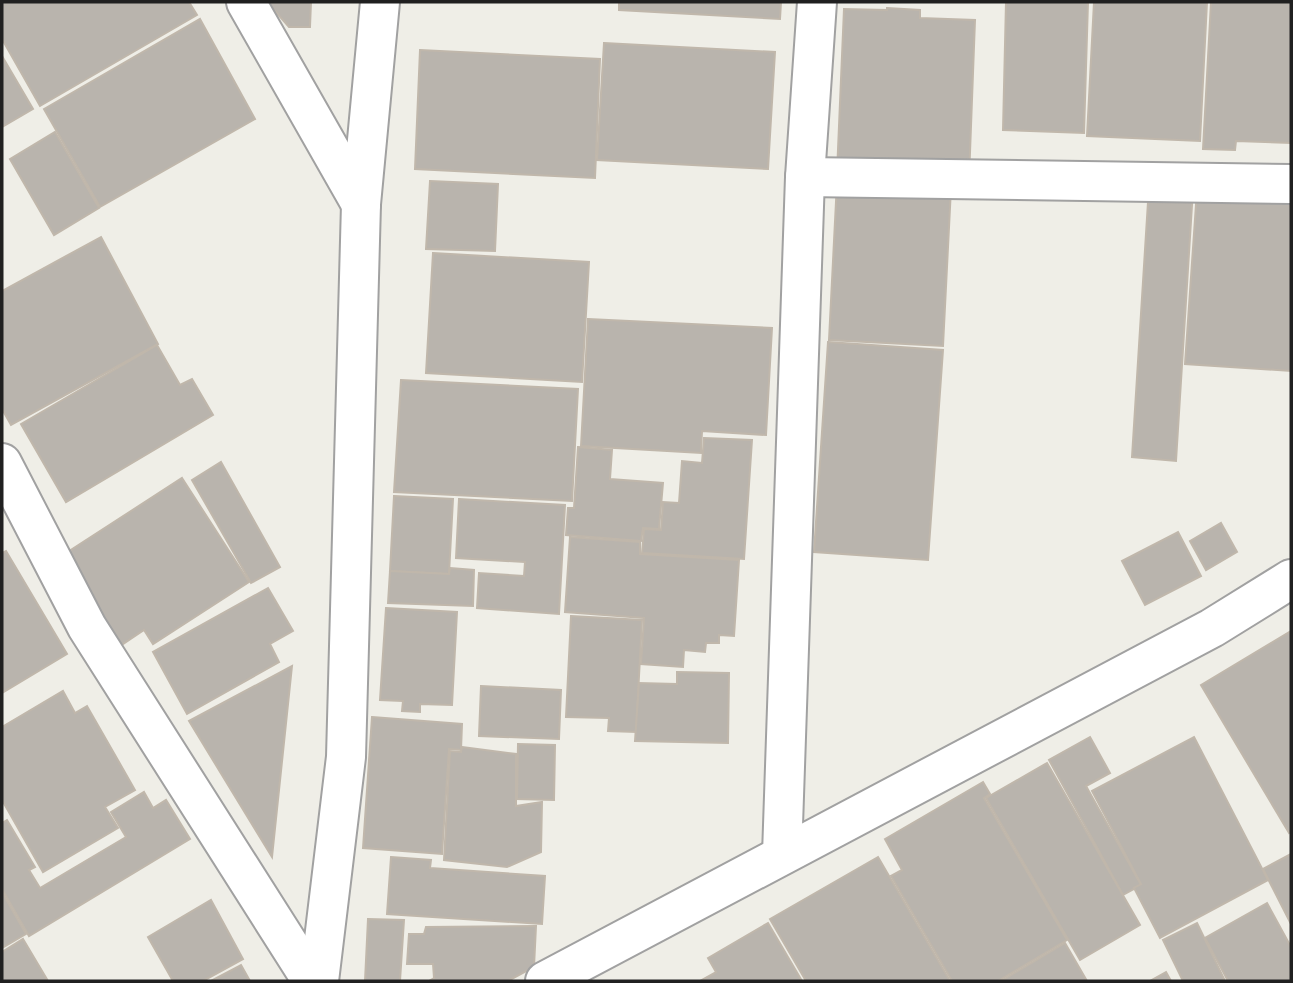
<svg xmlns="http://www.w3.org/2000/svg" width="1293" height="983" viewBox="0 0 1293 983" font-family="'Nunito Sans',sans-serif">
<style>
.building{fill:#b9b4ad;stroke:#c0b7ab;stroke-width:2}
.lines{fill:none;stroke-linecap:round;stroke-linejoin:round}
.minor-casing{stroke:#a1a1a1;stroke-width:42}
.minor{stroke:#fff;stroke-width:38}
</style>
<rect width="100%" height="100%" fill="#efeee7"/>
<g class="building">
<polygon points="2,2 189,2 197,15 40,106 2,39"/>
<polygon points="267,2 311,2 310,27 289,27"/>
<polygon points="619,2 781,2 780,19 619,10"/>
<polygon points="1006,2 1088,2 1084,133 1003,130"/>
<polygon points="1094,2 1207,2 1200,141 1087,136"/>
<polygon points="1211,2 1291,2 1291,143 1236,141 1235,150 1203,149"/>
<polygon points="887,8 920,10 920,18 975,20 969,179 837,173 844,9 887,10"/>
<polygon points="200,19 255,119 100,207 44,109"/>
<polygon points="604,43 775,52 768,169 597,160"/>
<polygon points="420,50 600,59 595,178 415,169"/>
<polygon points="2,56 33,109 2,127"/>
<polygon points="55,132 99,208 54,235 10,159"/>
<polygon points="430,181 498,184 495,251 426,249"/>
<polygon points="837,182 951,188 943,346 829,340"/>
<polygon points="1149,186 1193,189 1176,461 1132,457"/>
<polygon points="1197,190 1291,196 1291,371 1185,364"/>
<polygon points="101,237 158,344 11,425 2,409 2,291"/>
<polygon points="433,253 589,262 582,382 426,373"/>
<polygon points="588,319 772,328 766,435 702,431 701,453 581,446"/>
<polygon points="828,342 943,350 928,560 814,552"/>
<polygon points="157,345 180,385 192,379 213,415 66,502 21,424"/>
<polygon points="401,380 578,389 572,501 394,492"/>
<polygon points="704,438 752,440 744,559 642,553 644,529 661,530 663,502 679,503 682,461 702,463"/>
<polygon points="578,447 612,450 610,479 663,483 659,529 643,528 641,541 566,535 568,508 574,508"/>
<polygon points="221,462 280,567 251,583 192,480"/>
<polygon points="182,478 249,582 153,644 144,630 120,646 63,555"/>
<polygon points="394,496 453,499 449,574 390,571"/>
<polygon points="459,499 565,505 559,614 477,608 479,573 524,576 525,562 456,558"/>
<polygon points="1221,523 1237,552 1206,570 1190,541"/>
<polygon points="1178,532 1201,576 1145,605 1122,561"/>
<polygon points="570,537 640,542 640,554 739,560 734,636 719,635 719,643 706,643 705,652 684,650 683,667 641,664 644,618 565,612"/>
<polygon points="6,551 67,654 2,693 2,553"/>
<polygon points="450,568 474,570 473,606 388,603 390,571 449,574"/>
<polygon points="268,588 293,631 270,644 279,662 187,714 153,652"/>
<polygon points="386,608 457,612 452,705 420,704 420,712 402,711 403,701 380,700"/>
<polygon points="571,616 642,620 636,732 608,731 609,718 566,717"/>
<polygon points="1291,631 1291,831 1289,833 1201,685"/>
<polygon points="292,666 272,857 189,721"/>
<polygon points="677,672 729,673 728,743 635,741 639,683 677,684"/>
<polygon points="481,686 561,690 559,739 479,736"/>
<polygon points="63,691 75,713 87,706 135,790 105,807 118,828 43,872 2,800 2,727"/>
<polygon points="372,717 462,724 461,750 449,749 442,854 363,848"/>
<polygon points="1090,737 1110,773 1086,786 1141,885 1123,895 1049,760"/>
<polygon points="1194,737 1268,880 1160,938 1134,888 1141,884 1092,791"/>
<polygon points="518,744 555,745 554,800 517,799"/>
<polygon points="462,747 516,754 516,806 542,802 541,852 507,867 444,860 450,751 461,752"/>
<polygon points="1047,763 1140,925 1080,960 986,798"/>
<polygon points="983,782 990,794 984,798 1067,940 998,981 952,981 891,876 902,870 885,839"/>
<polygon points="144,792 153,808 166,800 190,839 29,936 2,889 2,823 7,820 35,867 29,870 40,888 126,837 111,812"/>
<polygon points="1291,854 1291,924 1263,869"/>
<polygon points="391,857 431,860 430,868 545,876 542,924 387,914"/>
<polygon points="878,857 950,981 806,981 770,919"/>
<polygon points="2,892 26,934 2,948"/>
<polygon points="211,900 243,959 203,981 173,981 148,937"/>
<polygon points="1267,903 1291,947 1291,981 1228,981 1205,938"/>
<polygon points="368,919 404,920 400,981 365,981"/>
<polygon points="768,923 802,981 700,981 716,972 708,958"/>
<polygon points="1197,923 1225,981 1183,981 1163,940"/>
<polygon points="536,926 534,967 508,981 429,981 434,978 433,964 407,964 409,934 424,934 426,927"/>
<polygon points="23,939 48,981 2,981 2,952"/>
<polygon points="1065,943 1087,981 1001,981"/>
<polygon points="241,965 250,981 211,981"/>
<polygon points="1166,972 1171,981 1150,981"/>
</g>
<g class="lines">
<defs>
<g id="minor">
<polyline points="246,2 361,204"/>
<polyline points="805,177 1291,184"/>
<polyline points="2,463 87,627 312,981"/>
<polyline points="782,855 805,177 817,2"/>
<polyline points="319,981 346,757 361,204 380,2"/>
<polyline points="545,981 1212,628 1291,579"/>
</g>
</defs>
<use href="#minor" class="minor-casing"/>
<use href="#minor" class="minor"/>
</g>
<rect width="1293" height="983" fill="none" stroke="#202020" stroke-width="7"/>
</svg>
